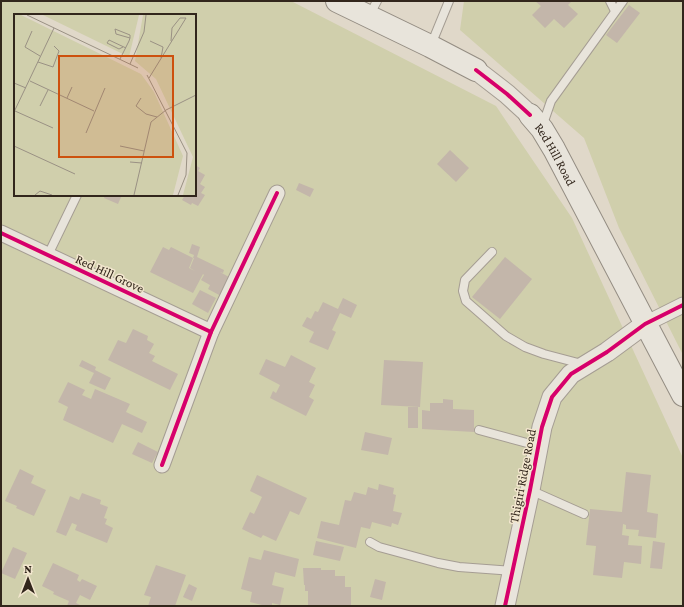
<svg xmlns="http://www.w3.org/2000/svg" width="684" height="607" viewBox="0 0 684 607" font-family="'Crimson Pro',serif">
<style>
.green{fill:#d0cfac;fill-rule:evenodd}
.building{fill:#c3b6aa}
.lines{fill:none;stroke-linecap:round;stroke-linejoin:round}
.service-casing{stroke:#a59d93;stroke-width:10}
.minor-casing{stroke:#a59d93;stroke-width:17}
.tertiary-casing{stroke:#a59d93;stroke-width:21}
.secondary-casing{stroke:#948d83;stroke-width:24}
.service{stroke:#e8e4db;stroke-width:8}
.minor{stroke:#e8e4db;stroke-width:15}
.tertiary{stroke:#e8e4db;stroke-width:19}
.secondary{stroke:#e8e4db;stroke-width:22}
.cycleway-casing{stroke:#f2e6ce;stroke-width:6}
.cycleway{stroke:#d6006c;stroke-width:4}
.labels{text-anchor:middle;stroke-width:3;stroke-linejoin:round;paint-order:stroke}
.street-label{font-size:13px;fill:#32261c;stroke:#f2e6ce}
.inset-road{fill:none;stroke:#9a9184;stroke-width:1}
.view{fill:#cd510e;fill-opacity:0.15;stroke:#cd510e;stroke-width:2}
.inset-edge{fill:none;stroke:#32261c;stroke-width:2}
</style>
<rect width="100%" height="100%" fill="#e0d8c9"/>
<g class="green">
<path d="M1,1H291L496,106L572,218L683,458V606H1ZM15,15H195V195H15Z"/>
<polygon points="464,1 683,1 683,355 619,228 584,138 460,30"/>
</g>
<g class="building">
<polygon points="535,1 572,1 568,5 578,14 564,28 554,19 545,28 532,15 541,6"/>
<polygon points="629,5 640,13 617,43 606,35"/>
<polygon points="450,150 469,168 456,182 437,164"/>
<polygon points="195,165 200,168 198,171 205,175 200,184 205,187 201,193 205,195 198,206 192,203 191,205 182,200 185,195 195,195"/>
<polygon points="299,183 314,189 310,197 296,190"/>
<polygon points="105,195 122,195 118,204 104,198"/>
<polygon points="192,244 200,247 197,257 224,270 223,273 220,272 234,280 221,296 208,289 210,285 201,280 204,275 203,274 193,293 150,272 163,247 169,250 171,247 193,258 189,268 195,271 190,268 194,258 193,258 194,255 189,253"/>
<polygon points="505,257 532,279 500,319 472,297"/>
<polygon points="200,290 216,298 208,313 192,304"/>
<polygon points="343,298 357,305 351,318 340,313 332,330 336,332 328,350 309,342 314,332 302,326 307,317 311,319 315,311 318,312 323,302 338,309"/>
<polygon points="133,329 148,336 147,340 154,344 149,353 155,356 152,361 178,374 170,390 108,360 118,340 126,343"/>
<polygon points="291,355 316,368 309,382 315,385 309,397 314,400 306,416 270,398 273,391 276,393 280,385 259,374 266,359 285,367"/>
<polygon points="82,360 96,367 95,370 111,378 105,390 89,383 94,373 79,366"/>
<polygon points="384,360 423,362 420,407 381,405"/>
<polygon points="68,382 85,390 82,395 91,399 95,389 130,404 126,412 147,422 142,433 122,424 113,443 63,420 68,407 58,402"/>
<polygon points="443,399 453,400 453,409 474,410 474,432 422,429 422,410 430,411 430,403 443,403"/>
<rect x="408" y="407" width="10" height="21"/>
<polygon points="365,432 392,438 388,455 361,450"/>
<polygon points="138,442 158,452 152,463 132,454"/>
<polygon points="20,469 34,476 31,483 46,490 34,516 16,508 17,506 5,501"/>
<polygon points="626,472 651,475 647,512 658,514 656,538 638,536 639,530 626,529 626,525 623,524 622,535 629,536 628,545 642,546 641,564 624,562 622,578 593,575 596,546 586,545 590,509 622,512"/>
<polygon points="257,475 307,498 299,515 290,511 276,541 263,535 261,538 242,529 250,512 254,514 262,497 250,491"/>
<polygon points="379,484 394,488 393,494 396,495 393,511 402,513 398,525 392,523 391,527 372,522 370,529 361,527 356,548 317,538 321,521 339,525 345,500 351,501 354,492 366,495 368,487 378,490"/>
<polygon points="82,493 101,500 100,504 108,507 104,518 107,519 105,524 113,528 107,543 75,530 77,525 72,523 66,536 56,532 70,496 79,500"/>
<polygon points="316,541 344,547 340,561 313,555"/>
<polygon points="653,541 665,543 662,569 650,568"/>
<polygon points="13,547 27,553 15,579 1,573"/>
<polygon points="264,550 299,559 295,577 275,572 272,585 284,588 280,605 272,603 272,606 266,606 250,602 252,592 241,589 249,557 261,560"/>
<polygon points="53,563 79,575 77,580 80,582 82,579 97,586 90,600 80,595 76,603 82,606 67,606 69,601 53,594 54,592 42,586"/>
<polygon points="156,565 186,575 175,606 148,606 151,597 144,595"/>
<polygon points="303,568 321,568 321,570 335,570 335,576 345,576 345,587 351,587 351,606 308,606 308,591 305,591 305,585 304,585"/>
<polygon points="375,579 386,582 382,600 370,597"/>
<polygon points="189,584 197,588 192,601 183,597"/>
</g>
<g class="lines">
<defs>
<g id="service">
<polyline points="610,1 615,11"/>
<polyline points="369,16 377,1"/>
<polyline points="431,45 449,1"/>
<polyline points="542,127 551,101 623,1"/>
<polyline points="492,252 465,280 463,291 466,301 506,336 525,347 544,354 582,364"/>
<polyline points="48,255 77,195"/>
<polyline points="479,430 538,446"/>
<polyline points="530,490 584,514"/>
<polyline points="370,542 379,547 438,563 459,567 513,571"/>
</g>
<g id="minor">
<polyline points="1,233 211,332"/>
<polyline points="645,324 683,305"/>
<polyline points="162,465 211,332 277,193"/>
</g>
<g id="tertiary">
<polyline points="476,70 507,94 530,115"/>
<polyline points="505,606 530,490 542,427 552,397 571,374 607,352 645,324"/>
</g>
<g id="secondary">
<polyline points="337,1 430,46 476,70"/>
<path id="s1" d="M530,115L542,129L554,149L683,395"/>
</g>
</defs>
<use href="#service" class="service-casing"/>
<use href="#minor" class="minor-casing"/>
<use href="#tertiary" class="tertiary-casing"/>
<use href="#secondary" class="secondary-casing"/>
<use href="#service" class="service"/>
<use href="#minor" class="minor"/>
<use href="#tertiary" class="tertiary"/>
<use href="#secondary" class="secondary"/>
<defs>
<g id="cycleway">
<polyline points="476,70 507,94 530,115"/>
<polyline points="1,233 211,332"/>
<polyline points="162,465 211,332 277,193"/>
<polyline points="505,606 530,490 542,427 552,397 571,374 607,352 645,324 683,305"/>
</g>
</defs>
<use href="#cycleway" class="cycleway-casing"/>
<use href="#cycleway" class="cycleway"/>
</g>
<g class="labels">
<g class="street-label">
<text dy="5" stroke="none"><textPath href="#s1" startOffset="47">Red Hill Road</textPath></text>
<text transform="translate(110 273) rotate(25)" y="5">Red Hill Grove</text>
<text transform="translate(522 476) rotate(-79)" y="5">Thigiri Ridge Road</text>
</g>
</g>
<g transform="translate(14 14)">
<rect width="182" height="182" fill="#e0d8c9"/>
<path d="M0,1H7L127,60L140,78L169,142L159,181H0ZM29,1H125L115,43ZM129,1H182V181H169L179,143L142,65L121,47Z" fill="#d0cfac"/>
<path class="inset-road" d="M13,1L124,54M18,17L11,33L26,42M136,27L149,33L147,44M93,29L95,26L112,34M93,29L105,35L109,33M106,45L115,27L116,24V21L101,15L102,20L116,24M24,48L39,53L45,37L40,32M116,50L130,18L132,1M133,61L173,139L172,161L164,181M135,64L172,4H166L158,14L157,27M16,67L80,97M0,69L12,74M53,84L58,73M127,84L122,92L132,100L143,103M26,92L34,76M1,97L39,114M0,98L40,14M72,119L91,74M0,132L61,160M106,132L130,137M116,148L128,149M21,181L26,177L38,181M120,181L137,108L152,96L182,81"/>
<path class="view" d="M45,42H159V143H45Z"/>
<rect width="182" height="182" class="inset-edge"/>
</g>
<rect width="684" height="607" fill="none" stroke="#32261c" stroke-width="4"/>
<g transform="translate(28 579)" stroke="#f2e6ce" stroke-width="3" paint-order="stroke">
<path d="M0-3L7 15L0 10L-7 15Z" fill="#32261c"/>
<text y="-6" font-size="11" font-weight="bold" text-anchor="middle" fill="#32261c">N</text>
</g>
</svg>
